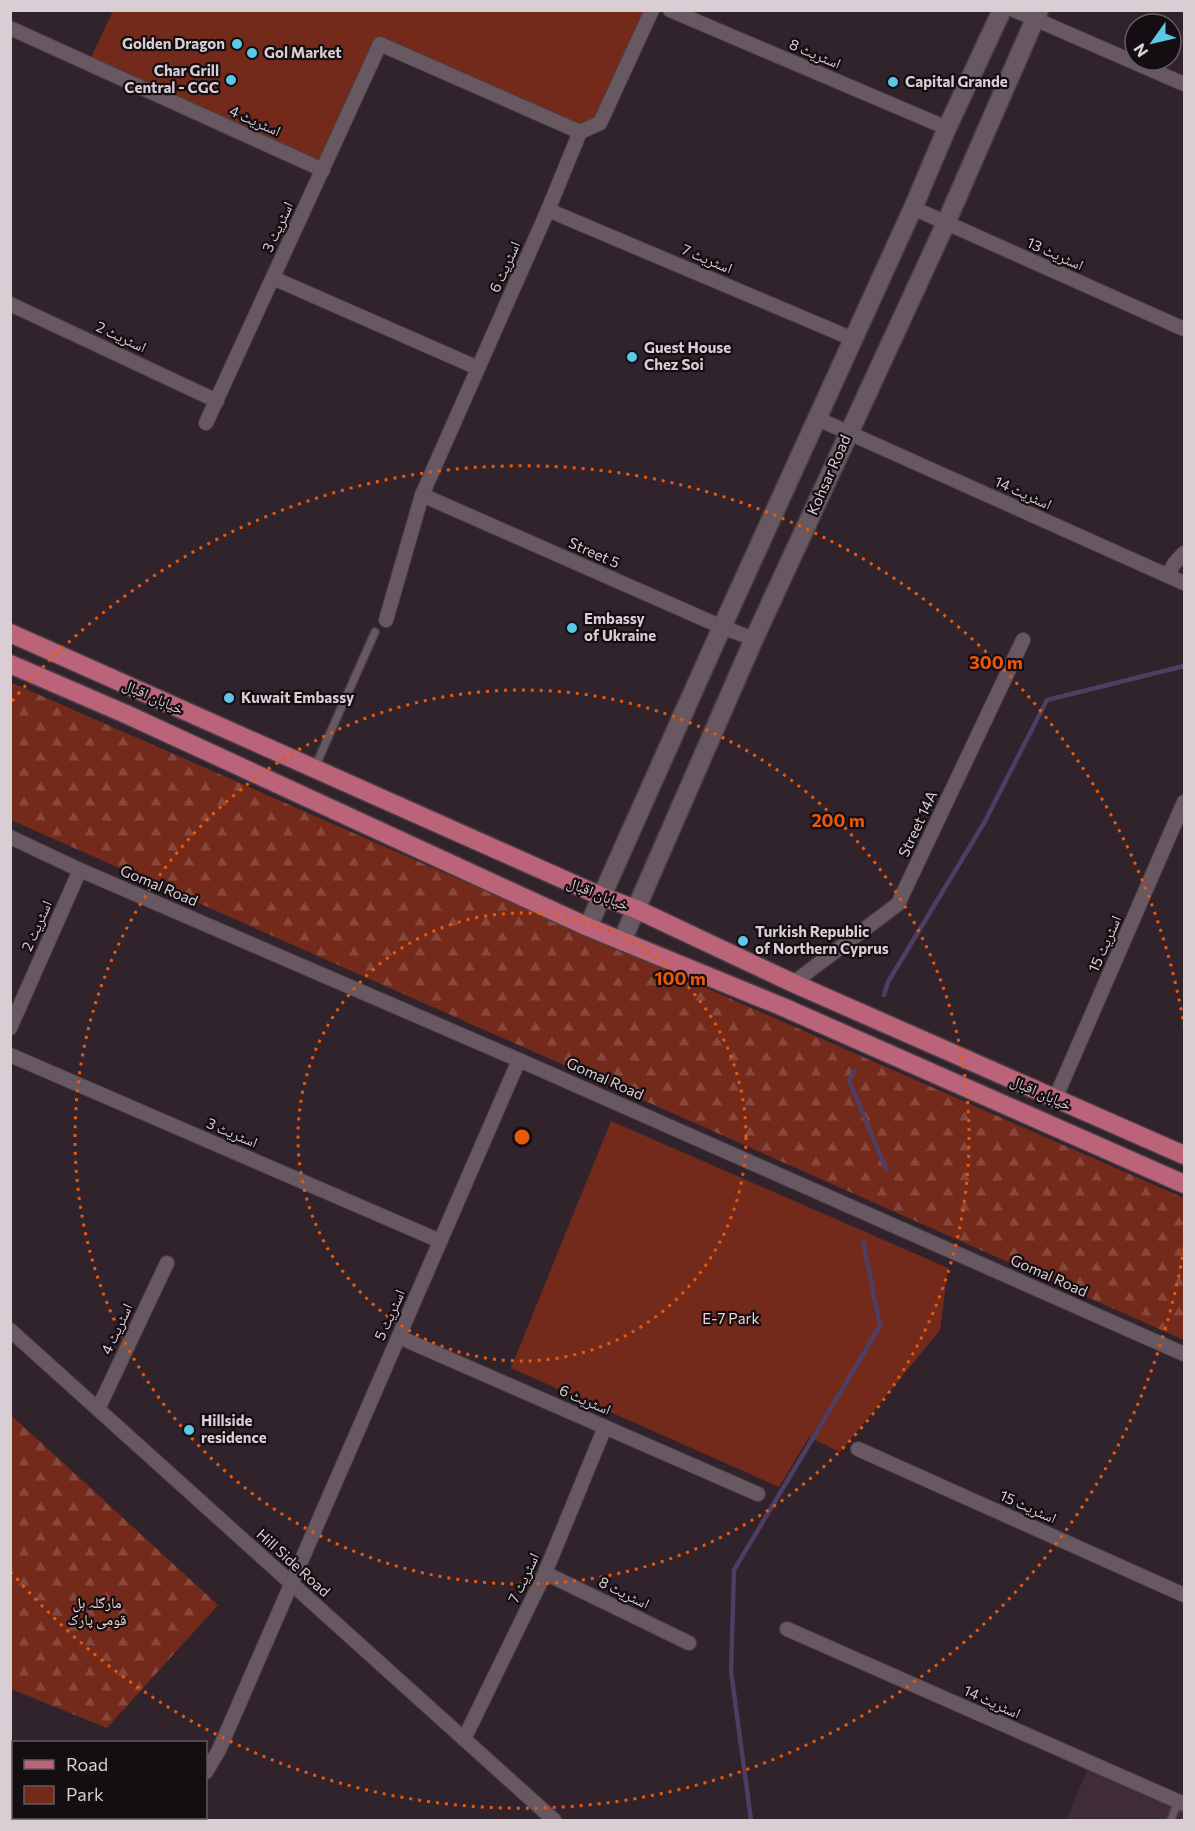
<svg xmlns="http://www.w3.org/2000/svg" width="1195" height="1831" viewBox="0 0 1195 1831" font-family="Commissioner,'Noto Naskh Arabic',sans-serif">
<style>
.built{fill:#3f2c37}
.green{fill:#742a1b}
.forest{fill:url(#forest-firs)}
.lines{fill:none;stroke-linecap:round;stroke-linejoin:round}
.stream{stroke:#4e3e63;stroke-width:4.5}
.lane-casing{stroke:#4a3e45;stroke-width:10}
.street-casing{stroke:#4a3e45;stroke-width:16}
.secondary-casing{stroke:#4a3e45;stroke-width:21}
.primary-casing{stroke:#4a3e45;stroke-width:21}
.lane{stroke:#685861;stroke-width:7}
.street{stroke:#685861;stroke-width:14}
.secondary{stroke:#685861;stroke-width:18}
.primary{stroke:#ba6379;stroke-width:18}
.ring{fill:none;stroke:#e8590c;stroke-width:3;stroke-dasharray:3 6}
.poi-dot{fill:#5ac8e6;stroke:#140e12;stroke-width:2}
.labels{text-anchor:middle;stroke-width:4.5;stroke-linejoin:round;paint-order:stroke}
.poi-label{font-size:15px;font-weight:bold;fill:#d8ced3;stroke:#140e12;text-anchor:start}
.street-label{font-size:15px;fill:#d8ced3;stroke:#140e12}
.park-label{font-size:15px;fill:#efd4ce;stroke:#140e12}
.centre{fill:#e8590c;stroke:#140e12;stroke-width:3}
.ring-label{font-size:18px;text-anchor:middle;font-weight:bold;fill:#e8590c;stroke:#140e12;stroke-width:4.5;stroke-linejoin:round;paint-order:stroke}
</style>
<defs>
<pattern id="forest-firs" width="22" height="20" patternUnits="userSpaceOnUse" patternTransform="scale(1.5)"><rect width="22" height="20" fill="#742a1b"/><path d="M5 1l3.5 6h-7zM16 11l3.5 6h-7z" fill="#87483b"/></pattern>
</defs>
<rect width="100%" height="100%" fill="#30232b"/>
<g class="built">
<polygon points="10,1756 14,1759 14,1818 66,1818 69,1820 11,1820"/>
<polygon points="1088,1768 1184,1810 1184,1820 1066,1820"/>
</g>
<g class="green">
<polygon points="113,11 652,11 600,123 580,132 380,45 323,170 88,64"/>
<polygon points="611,1121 948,1268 940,1330 840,1452 809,1437 779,1487 511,1368"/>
</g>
<g class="forest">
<polygon points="10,682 1184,1198 1184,1340 11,820"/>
<polygon points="11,1415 218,1605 107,1728 11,1689"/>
</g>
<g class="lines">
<g class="stream">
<polyline points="884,995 888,982 984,823 1047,700 1184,666"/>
<polyline points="854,1071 849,1080 886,1169"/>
<polyline points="751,1820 731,1671 734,1570 880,1326 863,1241"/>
</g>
<defs>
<g id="lane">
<polyline points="315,767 375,632"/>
<polyline points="1171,1820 1178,1801"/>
</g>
<g id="street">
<polyline points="670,10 947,128"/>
<polyline points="1014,10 1184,84"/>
<polyline points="10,28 323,170"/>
<polyline points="580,132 600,123 652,10"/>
<polyline points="913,208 1184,329"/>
<polyline points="548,210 853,339"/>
<polyline points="273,278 478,368"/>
<polyline points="10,304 217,401"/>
<polyline points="818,419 1184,583"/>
<polyline points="206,423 380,44 580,132"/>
<polyline points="422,495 722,627 754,639"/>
<polyline points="1168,575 1174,564 1184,553"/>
<polyline points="386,620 422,495 548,210 580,132"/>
<polyline points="10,837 80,870 519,1060 1184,1354"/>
<polyline points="793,983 898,904 1023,640"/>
<polyline points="10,1028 80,870"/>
<polyline points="10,1055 440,1241"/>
<polyline points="1055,1099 1184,802"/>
<polyline points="10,1330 554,1820"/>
<polyline points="399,1337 758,1494"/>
<polyline points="98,1409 167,1263"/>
<polyline points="858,1449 1184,1595"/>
<polyline points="545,1573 689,1643"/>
<polyline points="787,1629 1184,1804"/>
<polyline points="464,1739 545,1573 605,1427"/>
<polyline points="206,1772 219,1750 519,1060"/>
<polyline points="164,1820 168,1818"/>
</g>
<g id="secondary">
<polyline points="588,927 722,627 913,208 947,128 1002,10"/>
<polyline points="622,941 754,639 946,223 1039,10"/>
</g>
<g id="primary">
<polyline points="10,633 603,897 636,909 793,983 1184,1155"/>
<polyline points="10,664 128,715 588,927 783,1007 1184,1184"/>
</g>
</defs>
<use href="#lane" class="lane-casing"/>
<use href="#street" class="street-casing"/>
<use href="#secondary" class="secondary-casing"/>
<use href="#primary" class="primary-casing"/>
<use href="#lane" class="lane"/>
<use href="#street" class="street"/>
<use href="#secondary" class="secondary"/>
<use href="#primary" class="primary"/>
</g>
<g class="ring">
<circle cx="522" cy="1137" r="224"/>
<circle cx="522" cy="1137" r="447"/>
<path d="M1184 1248A671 671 0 0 1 12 1573M12 701A671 671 0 0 1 1184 1026"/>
</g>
<g class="poi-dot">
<circle cx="237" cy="44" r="6"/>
<circle cx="252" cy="53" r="6"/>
<circle cx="231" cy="80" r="6"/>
<circle cx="893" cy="82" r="6"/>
<circle cx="632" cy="357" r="6"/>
<circle cx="572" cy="628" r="6"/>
<circle cx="229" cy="698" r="6"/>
<circle cx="743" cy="941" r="6"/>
<circle cx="189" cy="1430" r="6"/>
</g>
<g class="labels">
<g class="poi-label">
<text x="225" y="49" text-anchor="end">Golden Dragon</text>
<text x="264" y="58">Gol Market</text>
<text x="219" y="76" text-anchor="end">Char Grill<tspan x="219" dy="17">Central - CGC</tspan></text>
<text x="905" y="87">Capital Grande</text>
<text x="644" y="353">Guest House<tspan x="644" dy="17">Chez Soi</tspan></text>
<text x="584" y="624">Embassy<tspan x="584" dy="17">of Ukraine</tspan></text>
<text x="241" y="703">Kuwait Embassy</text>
<text x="755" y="937">Turkish Republic<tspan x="755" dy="17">of Northern Cyprus</tspan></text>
<text x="201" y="1426">Hillside<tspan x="201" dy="17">residence</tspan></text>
</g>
<g class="street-label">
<text transform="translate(815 54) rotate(23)" y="5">اسٹریٹ 8</text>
<text transform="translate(255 121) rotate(24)" y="5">اسٹریٹ 4</text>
<text transform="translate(278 227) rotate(-65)" y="5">اسٹریٹ 3</text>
<text transform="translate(1055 254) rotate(24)" y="5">اسٹریٹ 13</text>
<text transform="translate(707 259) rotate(23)" y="5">اسٹریٹ 7</text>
<text transform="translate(505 267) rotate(-66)" y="5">اسٹریٹ 6</text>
<text transform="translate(121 337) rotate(25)" y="5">اسٹریٹ 2</text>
<text transform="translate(829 475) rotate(-66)" y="5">Kohsar Road</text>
<text transform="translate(1023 493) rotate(24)" y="5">اسٹریٹ 14</text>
<text transform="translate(594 553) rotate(24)" y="5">Street 5</text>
<text transform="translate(153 697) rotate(24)" y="5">خیابان اقبال</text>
<text transform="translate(918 824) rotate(-65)" y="5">Street 14A</text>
<text transform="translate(159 886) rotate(23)" y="5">Gomal Road</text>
<text transform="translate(598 894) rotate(22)" y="5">خیابان اقبال</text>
<text transform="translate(37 926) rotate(-66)" y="5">اسٹریٹ 2</text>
<text transform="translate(1105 944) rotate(-66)" y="5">اسٹریٹ 15</text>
<text transform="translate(605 1079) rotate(24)" y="5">Gomal Road</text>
<text transform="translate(1041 1093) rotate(24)" y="5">خیابان اقبال</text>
<text transform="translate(232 1133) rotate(23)" y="5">اسٹریٹ 3</text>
<text transform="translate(1049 1276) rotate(24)" y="5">Gomal Road</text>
<text transform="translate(390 1315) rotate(-66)" y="5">اسٹریٹ 5</text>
<text transform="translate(117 1329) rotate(-65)" y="5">اسٹریٹ 4</text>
<text transform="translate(585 1400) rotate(23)" y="5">اسٹریٹ 6</text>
<text transform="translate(1028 1507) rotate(24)" y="5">اسٹریٹ 15</text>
<text transform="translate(293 1563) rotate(42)" y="5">Hill Side Road</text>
<text transform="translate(524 1578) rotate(-65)" y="5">اسٹریٹ 7</text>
<text transform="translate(624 1593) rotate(26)" y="5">اسٹریٹ 8</text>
<text transform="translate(992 1702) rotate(24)" y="5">اسٹریٹ 14</text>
</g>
<g class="park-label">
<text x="731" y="1324">E-7 Park</text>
<text x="97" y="1608">مارگلہ ہل<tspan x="97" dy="17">قومی پارک</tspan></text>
</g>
</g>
<circle cx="522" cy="1137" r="9" class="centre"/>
<g class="ring-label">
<text x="996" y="669">300 m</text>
<text x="838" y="827">200 m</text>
<text x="680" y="985">100 m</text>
</g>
<rect width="1195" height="1831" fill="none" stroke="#d8ced3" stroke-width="24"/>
<rect x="12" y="1741" width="195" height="78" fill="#140e12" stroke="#625b5f" stroke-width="1.5"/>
<rect x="24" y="1760" width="30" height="9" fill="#ba6379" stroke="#625b5f" stroke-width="1.5"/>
<text x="66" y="1771" font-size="18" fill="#d8ced3">Road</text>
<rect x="24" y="1786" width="30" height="18" fill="#742a1b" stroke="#625b5f" stroke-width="1.5"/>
<text x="66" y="1801" font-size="18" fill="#d8ced3">Park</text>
<g transform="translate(1153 42) rotate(236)"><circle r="28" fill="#140e12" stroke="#625b5f" stroke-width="1.5"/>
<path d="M0-4.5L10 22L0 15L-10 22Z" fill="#5ac8e6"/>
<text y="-9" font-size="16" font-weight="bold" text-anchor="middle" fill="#d8ced3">N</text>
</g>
</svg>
